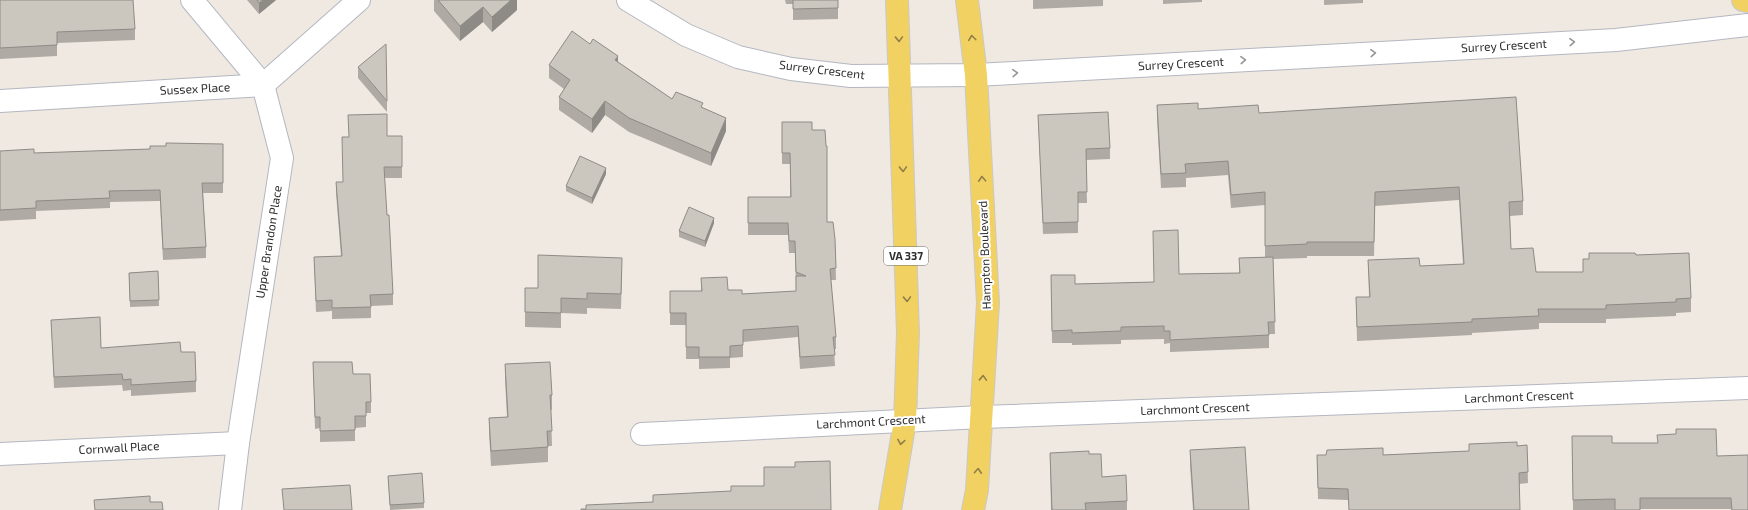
<svg xmlns="http://www.w3.org/2000/svg" width="1748" height="510" viewBox="0 0 1748 510" font-family="'Exo 2',sans-serif">
<style>
.lines{fill:none;stroke-linecap:round;stroke-linejoin:round}
.minor-casing{stroke:#b4b7c1;stroke-width:24}
.major-casing{stroke:#c9c9c9;stroke-width:24}
.minor{stroke:#fff;stroke-width:22}
.major{stroke:#f2d163;stroke-width:22}
.wall{fill:#afaba4}
.shaded-wall{fill:#8e8b86}
.building{fill:#cbc7bf;stroke:#8e8b86}
.oneway{stroke:#908048}
.oneway2{stroke:#969696}
.labels{text-anchor:middle;stroke-width:4;stroke-linejoin:round;paint-order:stroke}
.shield{fill:#fff;stroke:#6d6d6d;stroke-width:1}
.shield-label{font-size:11px;font-weight:bold;fill:#2e2e2e}
.street-label{font-size:12px;fill:#2e2e2e;stroke:#fff}
</style>
<rect width="100%" height="100%" fill="#efe9e1"/>
<g class="lines">
<defs>
<g id="minor">
<polyline points="192,0 263,85 282,158 238,443 230,510"/>
<polyline points="628,0 686,35 738,57 791,69 851,76 976,75 1616,40 1748,25"/>
<polyline points="0,101 263,85 359,0"/>
<polyline points="642,434 982,417 1748,388"/>
<polyline points="0,454 238,443"/>
</g>
<g id="major">
<polyline points="967,0 976,75 988,303 977,490 973,510"/>
<polyline points="1743,0 1748,1"/>
<polyline points="890,510 905,421 908,333 897,0"/>
</g>
</defs>
<use href="#minor" class="minor-casing"/>
<use href="#major" class="major-casing"/>
<use href="#minor" class="minor"/>
<use href="#major" class="major"/>
</g>
<g class="wall">
<polygon points="0,0 135,29 135,40 57,43 57,56 0,59"/>
<polygon points="247,0 276,0 259,14"/>
<polygon points="434,0 517,0 517,10 492,32 483,22 460,41 434,11"/>
<polygon points="785,0 838,0 838,19 793,20 793,4 786,4"/>
<polygon points="1033,0 1103,0 1103,6 1033,9"/>
<polygon points="1163,0 1202,0 1202,2 1163,4"/>
<polygon points="1324,0 1363,0 1363,3 1324,5"/>
<polygon points="618,62 672,99 703,108 726,131 711,166 629,132 605,115 592,133 559,110 559,97 564,89 549,78 549,65"/>
<polygon points="358,67 387,101 387,112 358,78"/>
<polygon points="1157,105 1198,109 1259,113 1523,201 1523,215 1510,216 1511,249 1536,272 1583,272 1589,259 1636,255 1691,298 1691,312 1676,313 1676,316 1606,319 1606,323 1539,323 1539,329 1472,333 1472,335 1357,341 1356,297 1369,297 1368,260 1420,266 1463,264 1459,200 1375,206 1374,256 1307,256 1307,258 1273,259 1275,334 1269,334 1269,348 1170,352 1170,343 1164,344 1164,339 1121,340 1121,344 1072,345 1072,343 1052,343 1051,275 1075,284 1153,282 1179,274 1239,273 1239,258 1265,257 1265,205 1231,208 1228,175 1186,178 1186,187 1161,188 1157,119"/>
<polygon points="1038,115 1110,148 1110,159 1086,160 1087,203 1078,203 1078,233 1043,234"/>
<polygon points="782,122 812,130 827,222 835,239 836,280 831,280 836,337 836,349 834,349 835,366 800,369 798,337 743,342 743,357 730,358 730,368 699,369 699,359 686,359 686,325 670,325 670,291 701,291 701,278 728,290 742,294 796,291 795,253 789,253 788,235 748,235 748,197 790,197 790,164 782,164"/>
<polygon points="387,136 402,136 402,178 384,178 393,294 393,305 371,306 371,318 332,319 332,311 316,312 314,257 341,256 336,193 336,182 343,182"/>
<polygon points="223,144 223,193 203,193 206,247 206,258 163,260 160,201 110,202 110,208 36,211 36,219 0,221 0,151 34,153 150,149 166,146"/>
<polygon points="606,174 592,204 566,191 566,186"/>
<polygon points="714,223 705,247 679,237 679,231"/>
<polygon points="158,271 159,306 130,307 129,273"/>
<polygon points="622,273 621,309 587,308 587,314 561,313 561,328 525,327 525,288 538,288"/>
<polygon points="51,320 101,348 181,352 196,381 196,392 131,396 131,390 123,391 122,385 54,388"/>
<polygon points="313,362 353,374 371,402 371,413 366,413 366,427 355,428 355,441 320,442 320,428 315,429"/>
<polygon points="505,364 552,395 552,410 551,410 552,446 548,446 548,462 491,466 489,433 489,418 507,417 505,379"/>
<polygon points="1572,436 1612,443 1717,456 1748,510 1731,510 1731,509 1640,509 1640,510 1573,510"/>
<polygon points="1527,445 1528,483 1519,484 1520,510 1349,510 1348,500 1318,499 1317,455 1383,455 1469,451"/>
<polygon points="1190,450 1249,510 1193,510 1190,465"/>
<polygon points="1050,453 1089,454 1102,477 1127,501 1127,510 1051,510"/>
<polygon points="388,476 424,503 424,508 390,510"/>
</g>
<g class="shaded-wall">
<polygon points="263,0 276,0 259,14 259,3"/>
<polygon points="511,0 517,0 517,10 492,32 492,17"/>
<polygon points="483,7 483,22 460,41 460,26"/>
<polygon points="618,56 618,69 615,60"/>
<polygon points="605,101 605,115 592,133 592,119"/>
<polygon points="726,118 726,131 711,166 711,153"/>
<polygon points="606,168 606,174 592,204 592,198"/>
<polygon points="714,218 714,223 705,247 705,241"/>
</g>
<g class="building">
<polygon points="0,0 133,0 135,29 57,32 57,45 0,48"/>
<polygon points="257,0 263,0 259,3"/>
<polygon points="438,0 511,0 492,17 483,7 460,26"/>
<polygon points="793,0 838,0 838,8 793,9"/>
<polygon points="572,31 590,44 593,39 618,56 615,60 672,99 676,92 703,103 701,107 726,118 711,153 629,118 605,101 592,119 559,97 570,80 549,65"/>
<polygon points="386,44 387,101 358,67"/>
<polygon points="1516,97 1523,201 1509,202 1511,249 1533,248 1536,272 1583,272 1583,259 1589,259 1589,253 1635,253 1636,255 1689,253 1691,298 1676,299 1676,302 1606,305 1606,309 1538,309 1539,316 1472,319 1472,322 1357,327 1356,297 1370,297 1368,260 1419,258 1420,266 1464,264 1459,187 1375,192 1374,242 1307,242 1307,244 1265,246 1265,192 1231,195 1228,161 1185,164 1186,173 1161,174 1157,105 1198,103 1198,109 1258,105 1259,113"/>
<polygon points="1108,112 1110,148 1086,149 1087,192 1078,192 1078,222 1043,223 1038,115"/>
<polygon points="387,114 387,136 402,136 402,167 384,167 387,215 389,215 393,294 370,295 371,307 332,308 332,300 316,301 314,257 342,256 336,182 343,182 342,137 349,137 348,115"/>
<polygon points="782,122 812,122 812,130 825,130 826,146 827,146 827,222 833,222 835,239 836,268 830,269 836,337 833,337 835,355 800,357 798,326 743,330 743,345 730,346 730,357 699,357 699,347 686,347 686,313 670,313 670,291 702,291 701,278 727,277 728,290 742,290 742,294 796,291 796,276 806,276 796,272 795,241 789,241 788,223 748,223 748,197 791,197 790,153 782,153"/>
<polygon points="166,143 223,144 223,183 202,183 206,247 163,249 160,190 109,191 110,198 36,201 36,208 0,210 0,151 34,149 34,153 150,149 150,146 166,146"/>
<polygon points="580,156 606,168 592,198 566,186"/>
<polygon points="689,207 714,218 705,241 679,231"/>
<polygon points="1178,230 1179,274 1240,273 1239,258 1273,257 1275,322 1268,322 1269,335 1170,340 1170,331 1164,331 1164,326 1121,327 1121,331 1072,333 1072,330 1052,331 1051,275 1075,275 1075,284 1154,282 1153,231"/>
<polygon points="538,255 622,258 621,294 587,293 587,299 561,298 561,313 525,312 525,288 538,288"/>
<polygon points="158,271 159,300 130,301 129,273"/>
<polygon points="100,317 101,348 180,342 181,352 195,352 196,381 131,385 131,379 123,380 122,374 54,377 51,320"/>
<polygon points="313,362 352,362 353,374 370,374 371,402 366,402 366,416 355,416 355,430 320,431 320,417 315,417"/>
<polygon points="550,362 552,395 550,395 552,431 547,431 548,447 491,451 489,418 508,417 505,364"/>
<polygon points="1676,429 1716,429 1717,456 1748,455 1748,510 1732,510 1731,498 1640,498 1640,510 1615,510 1615,499 1573,500 1572,436 1612,436 1612,443 1658,443 1657,435 1676,434"/>
<polygon points="1517,442 1517,446 1527,445 1528,472 1519,473 1520,510 1349,510 1348,489 1318,488 1317,455 1326,455 1327,450 1383,448 1383,455 1469,451 1469,444"/>
<polygon points="1245,447 1249,510 1194,510 1190,450"/>
<polygon points="1089,451 1089,454 1101,454 1102,477 1126,475 1127,501 1085,503 1086,510 1052,510 1050,453"/>
<polygon points="830,461 831,510 581,510 581,509 586,509 586,505 653,502 653,495 731,491 731,486 764,486 764,467 795,467 795,462"/>
<polygon points="422,473 424,503 390,505 388,476"/>
<polygon points="350,485 352,510 284,510 282,489"/>
<polygon points="150,496 150,502 162,502 163,510 95,510 94,500"/>
</g>
<defs><path id="oneway-chevron" d="M-2-3.5L2.5 0L-2 3.5" fill="none" stroke-width="1.6" stroke-linecap="round" stroke-linejoin="round"/></defs>
<g class="oneway">
<use href="#oneway-chevron" transform="translate(972 38) rotate(-97)"/>
<use href="#oneway-chevron" transform="translate(899 39) rotate(88)"/>
<use href="#oneway-chevron" transform="translate(903 169) rotate(88)"/>
<use href="#oneway-chevron" transform="translate(982 179) rotate(-93)"/>
<use href="#oneway-chevron" transform="translate(907 299) rotate(88)"/>
<use href="#oneway-chevron" transform="translate(983 378) rotate(-88)"/>
<use href="#oneway-chevron" transform="translate(901 442) rotate(100)"/>
<use href="#oneway-chevron" transform="translate(978 471) rotate(-86)"/>
</g>
<g class="oneway2">
<use href="#oneway-chevron" transform="translate(1572 42) rotate(-3)"/>
<use href="#oneway-chevron" transform="translate(1373 53) rotate(-3)"/>
<use href="#oneway-chevron" transform="translate(1243 60) rotate(-3)"/>
<use href="#oneway-chevron" transform="translate(1015 73) rotate(-3)"/>
</g>
<g class="labels">
<rect class="shield" x="884" y="247" width="44" height="18" rx="3"/>
<g class="shield-label">
<text x="906" y="260">VA 337</text>
</g>
<g class="street-label">
<text transform="translate(1504 46) rotate(-3)" y="4">Surrey Crescent</text>
<text transform="translate(1181 64) rotate(-3)" y="4">Surrey Crescent</text>
<text transform="translate(822 70) rotate(7)" y="4">Surrey Crescent</text>
<text transform="translate(195 89) rotate(-3)" y="4">Sussex Place</text>
<text transform="translate(269 242) rotate(-81)" y="4">Upper Brandon Place</text>
<text transform="translate(985 255) rotate(-92)" y="4">Hampton Boulevard</text>
<text transform="translate(1519 397) rotate(-2)" y="4">Larchmont Crescent</text>
<text transform="translate(1195 409) rotate(-2)" y="4">Larchmont Crescent</text>
<text transform="translate(871 422) rotate(-3)" y="4">Larchmont Crescent</text>
<text transform="translate(119 448) rotate(-3)" y="4">Cornwall Place</text>
</g>
</g>
</svg>
